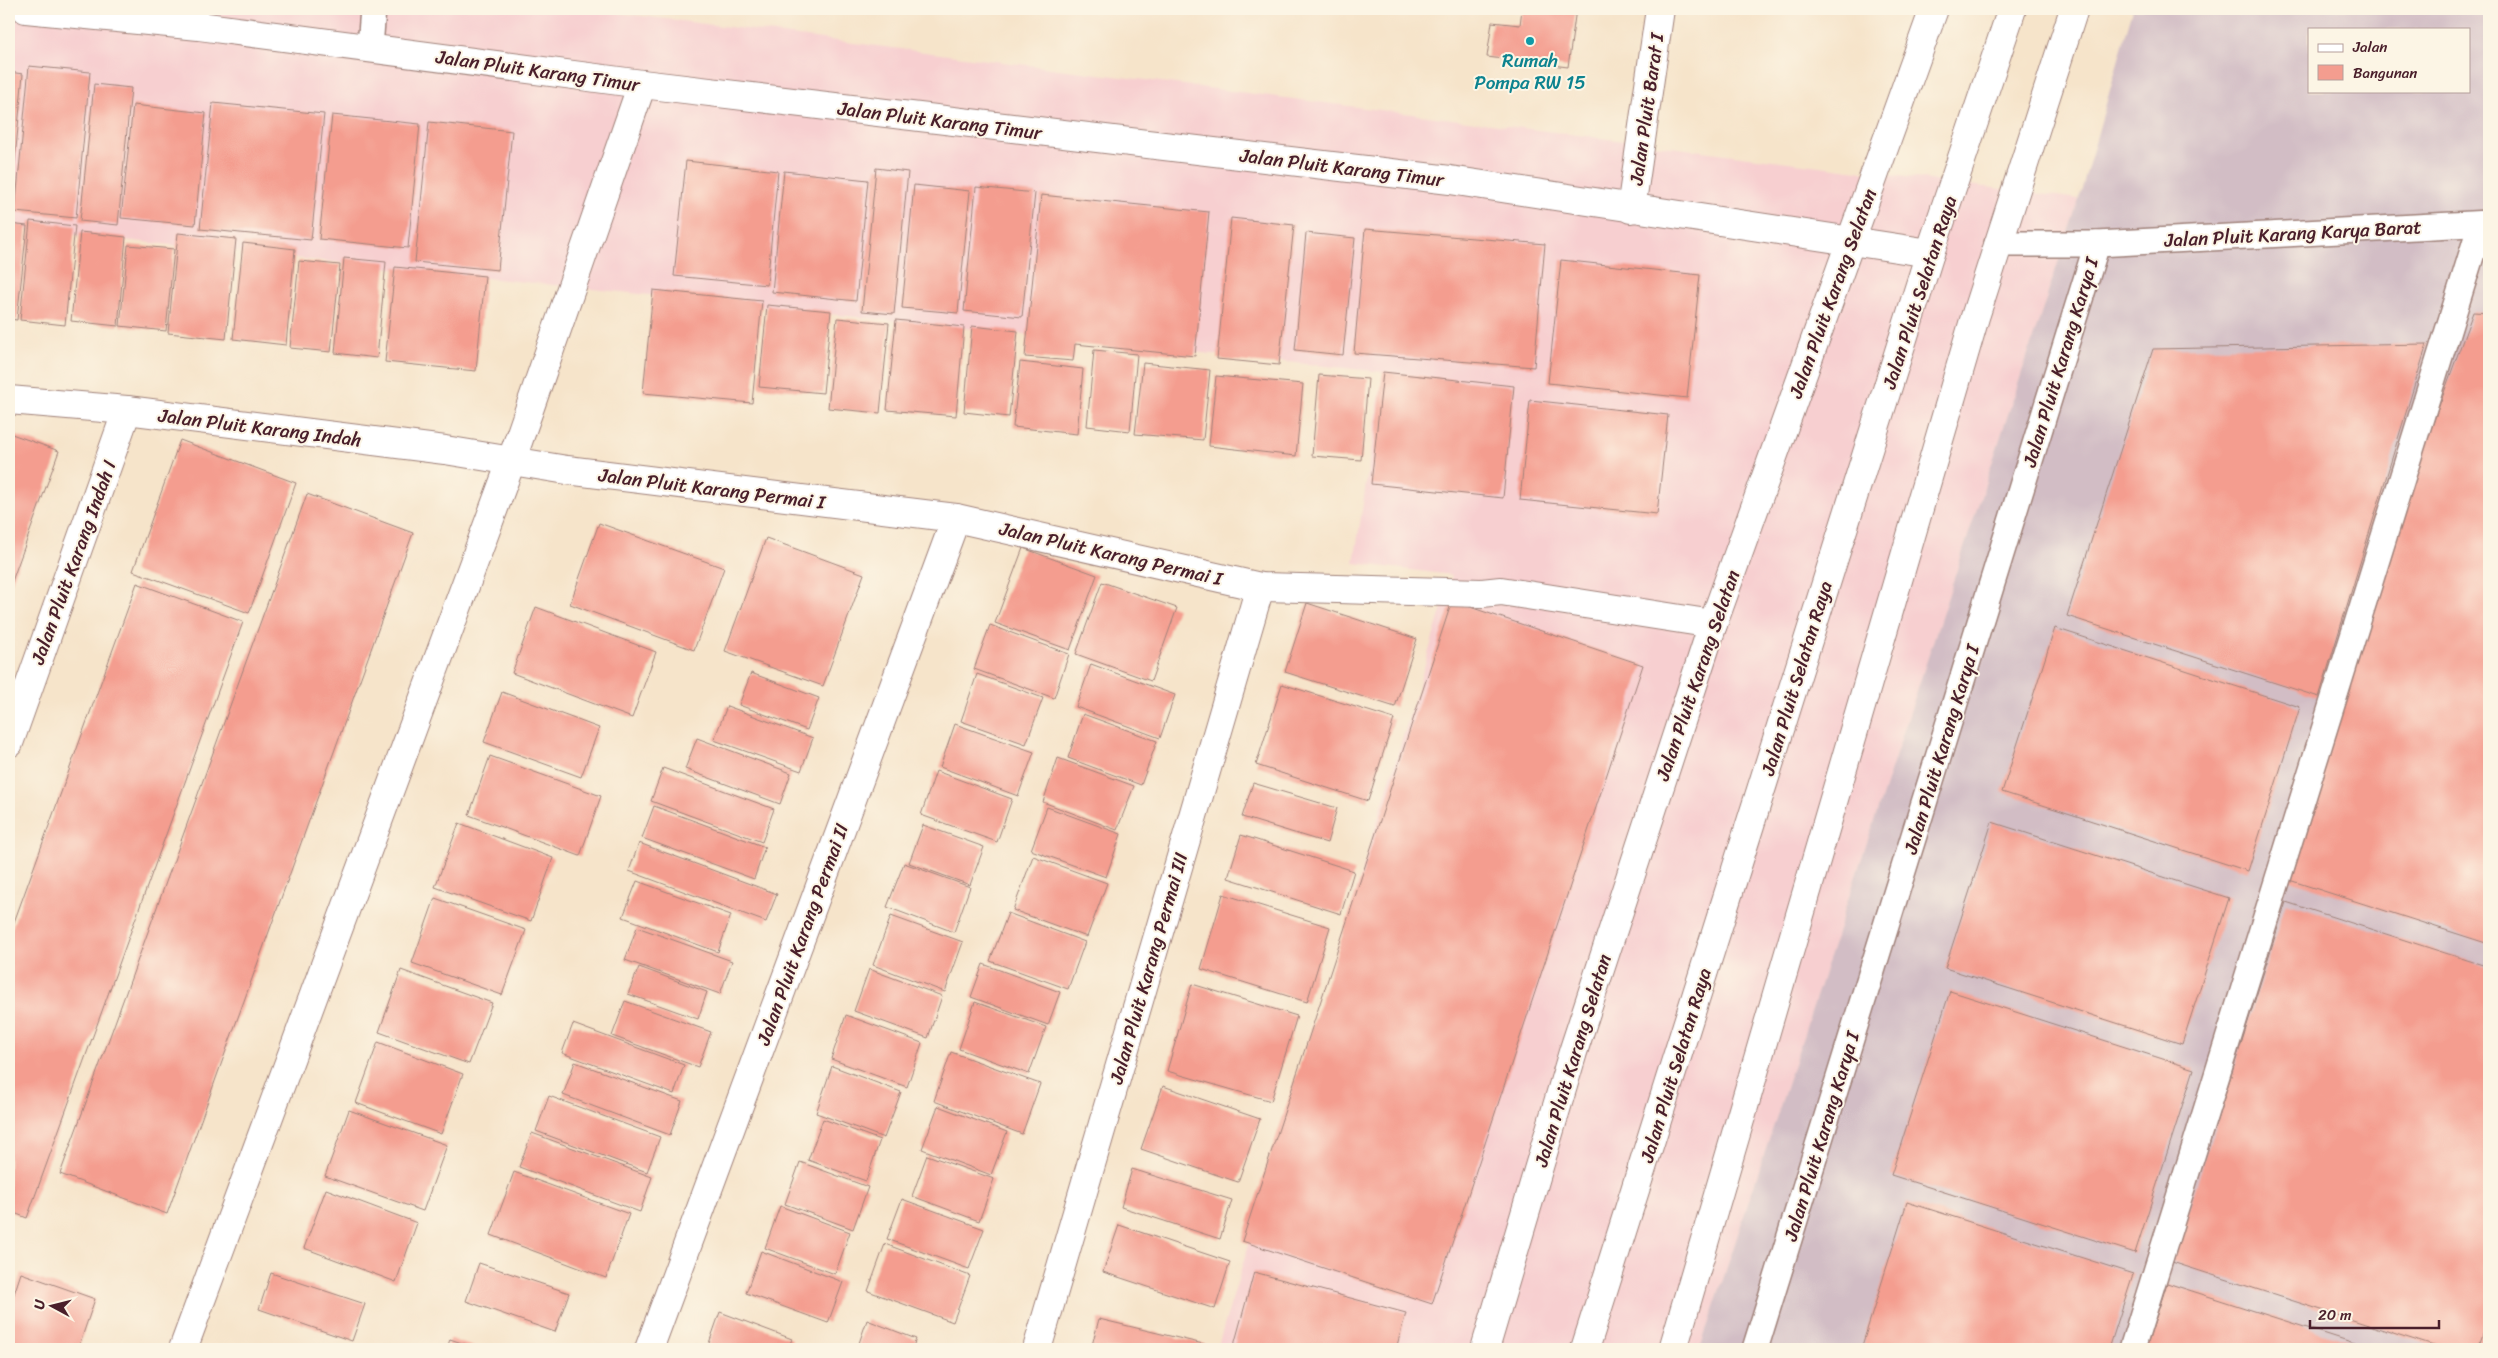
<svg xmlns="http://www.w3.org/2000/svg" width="2498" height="1358" viewBox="0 0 2498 1358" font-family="Sriracha,sans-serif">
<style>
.built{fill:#f7cfd0}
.industrial{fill:#d2bdc5;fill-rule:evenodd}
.building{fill:#f49d8f}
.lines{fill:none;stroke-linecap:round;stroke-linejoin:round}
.service-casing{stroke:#a0827a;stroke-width:28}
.minor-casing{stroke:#a0827a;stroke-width:30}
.tertiary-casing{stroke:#a0827a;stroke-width:30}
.secondary-casing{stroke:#a0827a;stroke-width:30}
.service{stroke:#fff;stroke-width:25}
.minor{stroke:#fff;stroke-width:28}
.tertiary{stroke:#fff;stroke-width:28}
.secondary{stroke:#fff;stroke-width:28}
.culture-dot{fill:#0f9aa8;stroke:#fcf5e5;stroke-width:2}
.labels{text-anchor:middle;stroke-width:4;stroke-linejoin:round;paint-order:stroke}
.culture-label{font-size:19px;fill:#0d838f;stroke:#fcf5e5}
.street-label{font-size:19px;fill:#4a1f2b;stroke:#fcf5e5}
</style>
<rect width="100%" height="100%" fill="#fcf5e5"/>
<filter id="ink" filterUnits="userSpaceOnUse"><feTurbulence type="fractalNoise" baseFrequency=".02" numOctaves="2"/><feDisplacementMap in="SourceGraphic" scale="10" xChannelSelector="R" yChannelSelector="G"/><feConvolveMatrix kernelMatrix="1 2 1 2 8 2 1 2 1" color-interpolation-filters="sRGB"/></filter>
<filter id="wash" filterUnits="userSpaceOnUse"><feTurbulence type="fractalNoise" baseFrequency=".0096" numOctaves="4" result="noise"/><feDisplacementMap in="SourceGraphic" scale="20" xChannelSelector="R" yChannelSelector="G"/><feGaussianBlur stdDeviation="1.12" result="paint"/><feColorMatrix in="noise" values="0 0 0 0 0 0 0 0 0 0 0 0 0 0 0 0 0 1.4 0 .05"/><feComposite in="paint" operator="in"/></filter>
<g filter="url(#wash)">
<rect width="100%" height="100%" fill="#f6e4ca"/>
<polygon class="built" points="9,9 587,9 2079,199 1700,1349 1217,1349 1452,575 1354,563 1383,372 9,228"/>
<path class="industrial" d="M2133,9H2489V1349H1700L2079,199ZM2309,29H2469V91H2309Z"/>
<g id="blocks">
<g class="building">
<polygon points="1522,9 1576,9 1568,67 1487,57 1492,22 1520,25"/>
<polygon points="29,66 90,72 76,218 15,212"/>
<polygon points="9,72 23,74 12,191 9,191"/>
<polygon points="94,84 131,88 118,225 80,221"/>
<polygon points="213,103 324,114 311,240 200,229"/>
<polygon points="133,105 206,113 195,225 121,218"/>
<polygon points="332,115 420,124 408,248 319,239"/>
<polygon points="429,122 512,131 498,270 415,262"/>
<polygon points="686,161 778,171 767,285 674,276"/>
<polygon points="876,168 908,172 894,314 862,311"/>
<polygon points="784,171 868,180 856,301 772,292"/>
<polygon points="914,185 970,191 958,313 902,308"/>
<polygon points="976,187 1035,193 1022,317 964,311"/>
<polygon points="1041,195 1209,212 1195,356 1075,344 1073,361 1025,357"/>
<polygon points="1231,218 1294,225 1279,365 1217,359"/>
<polygon points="30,221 75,226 65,325 20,320"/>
<polygon points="9,224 27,226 17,320 9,319"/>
<polygon points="1365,229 1545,244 1534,367 1354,353"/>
<polygon points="80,232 126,237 118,326 71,321"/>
<polygon points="178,233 236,239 226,339 168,333"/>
<polygon points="1306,233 1355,238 1343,355 1295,350"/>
<polygon points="243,243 295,249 286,345 233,339"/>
<polygon points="128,245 174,249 166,331 120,326"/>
<polygon points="344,258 386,262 377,358 335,353"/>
<polygon points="1561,260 1700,275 1687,398 1548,383"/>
<polygon points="299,261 340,265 331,352 290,348"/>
<polygon points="395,267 485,276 476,371 385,362"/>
<polygon points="653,290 762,301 752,403 643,393"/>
<polygon points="767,305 831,311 823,393 759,387"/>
<polygon points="2473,312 2489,313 2489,944 2283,878 2396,526"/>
<polygon points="837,318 889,323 880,413 828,408"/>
<polygon points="896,320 964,327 956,416 887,410"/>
<polygon points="972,326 1018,331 1009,417 964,412"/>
<polygon points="2427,344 2319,697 2067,616 2153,349"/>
<polygon points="1094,350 1137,354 1130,431 1087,426"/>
<polygon points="1020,362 1083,369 1077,434 1013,427"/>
<polygon points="1143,363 1210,370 1203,440 1135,434"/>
<polygon points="1383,372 1514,386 1503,498 1371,484"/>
<polygon points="1319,375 1368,379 1361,460 1312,456"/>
<polygon points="1216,376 1303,384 1296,456 1209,446"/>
<polygon points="1530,400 1668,415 1657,514 1520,500"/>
<polygon points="9,433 59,451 11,584 9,583"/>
<polygon points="180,440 296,483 249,613 133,571"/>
<polygon points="307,494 413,533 167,1214 60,1174"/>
<polygon points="599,523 724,568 694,650 570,604"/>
<polygon points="766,538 864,574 823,686 725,651"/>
<polygon points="1023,548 1097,575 1070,650 995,623"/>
<polygon points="1102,582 1177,608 1151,681 1076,654"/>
<polygon points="137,583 243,622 27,1218 9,1211 9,936"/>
<polygon points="1452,601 1643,665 1432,1304 1242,1241"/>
<polygon points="1307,603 1417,639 1395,707 1285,672"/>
<polygon points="536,607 656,652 632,718 512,673"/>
<polygon points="990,625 1069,654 1054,698 974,669"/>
<polygon points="2055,628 2300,707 2248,871 2002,792"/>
<polygon points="1091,664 1175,695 1160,738 1076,707"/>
<polygon points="751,673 819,698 807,730 739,705"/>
<polygon points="977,674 1043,698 1026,744 961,721"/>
<polygon points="1282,684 1394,719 1368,801 1256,765"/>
<polygon points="502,692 599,728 581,777 484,742"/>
<polygon points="727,706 813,738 801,771 714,740"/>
<polygon points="1083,714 1157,741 1141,785 1068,758"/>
<polygon points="955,724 1034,752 1018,796 940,767"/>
<polygon points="697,738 791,773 780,804 685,769"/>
<polygon points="490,756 601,796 580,856 469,815"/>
<polygon points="1058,758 1134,786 1117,830 1043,802"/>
<polygon points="663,768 774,809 762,842 651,801"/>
<polygon points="936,771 1012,799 997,842 921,815"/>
<polygon points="1253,783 1337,808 1327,843 1242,817"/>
<polygon points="654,806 765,847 754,879 642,838"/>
<polygon points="1047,807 1121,834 1106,877 1031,850"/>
<polygon points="1992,822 2229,898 2182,1044 1945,968"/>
<polygon points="459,823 553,858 531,921 435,887"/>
<polygon points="923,825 984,847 970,885 909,863"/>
<polygon points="1241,835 1354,871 1341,914 1228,878"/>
<polygon points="639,843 777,894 766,922 629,871"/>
<polygon points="1033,856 1107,883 1087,937 1013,910"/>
<polygon points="904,863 970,887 954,932 887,907"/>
<polygon points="637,881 731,915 718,952 623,917"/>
<polygon points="1223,894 1330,927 1307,1002 1201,969"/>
<polygon points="435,898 526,930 502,995 412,963"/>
<polygon points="2286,902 2489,967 2489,1315 2478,1349 2443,1349 2172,1262"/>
<polygon points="1008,913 1085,942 1068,989 990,961"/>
<polygon points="891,916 963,942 945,992 873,965"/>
<polygon points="637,927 732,961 720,994 625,960"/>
<polygon points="983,964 1060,992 1048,1025 971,997"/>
<polygon points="639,967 707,992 698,1019 628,994"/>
<polygon points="869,969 942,996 928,1038 854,1011"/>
<polygon points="401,970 492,1003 469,1064 379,1032"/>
<polygon points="1192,984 1297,1016 1271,1101 1167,1071"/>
<polygon points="1950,991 2194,1069 2135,1253 1891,1175"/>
<polygon points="625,1001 711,1032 698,1067 612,1036"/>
<polygon points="975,1002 1046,1027 1029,1074 959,1049"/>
<polygon points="846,1015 922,1043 907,1087 831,1059"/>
<polygon points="573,1024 684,1065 674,1094 562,1053"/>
<polygon points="378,1042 463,1074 441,1134 356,1103"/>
<polygon points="951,1052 1040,1084 1022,1134 934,1101"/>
<polygon points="575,1062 682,1101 670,1135 563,1095"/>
<polygon points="832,1066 901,1092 884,1138 816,1113"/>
<polygon points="1163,1086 1260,1119 1238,1182 1141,1149"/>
<polygon points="549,1096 660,1137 647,1172 536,1131"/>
<polygon points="938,1106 1007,1132 991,1175 922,1149"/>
<polygon points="349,1110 447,1145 423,1211 325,1176"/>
<polygon points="823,1119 880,1140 866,1181 808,1160"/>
<polygon points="532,1133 652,1177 640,1212 519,1167"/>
<polygon points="927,1155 994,1179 979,1221 912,1196"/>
<polygon points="800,1162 868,1187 853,1229 785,1204"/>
<polygon points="1132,1169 1232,1200 1220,1239 1121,1207"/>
<polygon points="514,1172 629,1214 606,1278 491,1235"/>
<polygon points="326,1189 417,1223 396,1282 304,1248"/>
<polygon points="902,1199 984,1229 969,1269 887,1239"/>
<polygon points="1907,1202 2133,1274 2109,1349 1861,1349"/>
<polygon points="780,1206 850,1232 835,1274 765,1248"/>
<polygon points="1119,1225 1230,1262 1215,1309 1103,1272"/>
<polygon points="885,1244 970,1276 953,1322 868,1291"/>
<polygon points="761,1251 843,1282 828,1323 746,1293"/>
<polygon points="479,1263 569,1293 555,1332 466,1301"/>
<polygon points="1254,1272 1406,1313 1396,1349 1233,1349"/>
<polygon points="21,1273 95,1299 78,1349 9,1349 9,1309"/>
<polygon points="271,1273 365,1304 352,1341 259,1309"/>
<polygon points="2167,1283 2373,1349 2146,1349"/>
<polygon points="720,1312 792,1339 788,1349 707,1349"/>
<polygon points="1099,1319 1216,1347 1215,1349 1091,1349"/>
<polygon points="867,1320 916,1339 912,1349 857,1349"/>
<polygon points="450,1339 479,1349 447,1349"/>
</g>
</g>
</g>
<g filter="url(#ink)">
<use href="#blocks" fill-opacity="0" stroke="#a0827a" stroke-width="1"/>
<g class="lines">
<defs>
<g id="service">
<polyline points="370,47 373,9"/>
<polyline points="2097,244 2489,223"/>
<polyline points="1755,1349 2097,244 1997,244"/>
<polyline points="2132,1349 2481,224"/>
</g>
<g id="minor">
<polyline points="9,400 127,410 445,450 567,470 956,518 1260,587 1482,593 1501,591 1713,624"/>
<polyline points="9,743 127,410"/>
<polyline points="649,1349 956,518"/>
<polyline points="1037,1349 1260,587"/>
</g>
<g id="tertiary">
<polyline points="26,9 199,26 642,84 1450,180 1930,253"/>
<polyline points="1631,209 1660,9"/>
<polyline points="183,1349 511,462 642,84"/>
<polyline points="1485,1349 1573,1052 1713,624 1934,9"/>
</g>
<g id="secondary">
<polyline points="1585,1349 1930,253 2012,9"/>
<polyline points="1673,1349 1975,317 2074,9"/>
</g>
</defs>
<use href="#service" class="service-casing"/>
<use href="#minor" class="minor-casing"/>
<use href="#tertiary" class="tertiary-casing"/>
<use href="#secondary" class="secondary-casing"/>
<use href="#service" class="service"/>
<use href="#minor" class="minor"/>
<use href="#tertiary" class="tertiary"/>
<use href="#secondary" class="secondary"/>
</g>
</g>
<circle class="culture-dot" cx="1530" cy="41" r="5"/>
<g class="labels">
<g class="culture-label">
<text x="1530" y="67">Rumah<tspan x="1530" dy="22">Pompa RW 15</tspan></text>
</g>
<g class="street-label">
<text transform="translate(538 70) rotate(8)" y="7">Jalan Pluit Karang Timur</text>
<text transform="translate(1646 109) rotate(-82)" y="7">Jalan Pluit Barat I</text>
<text transform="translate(940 120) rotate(7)" y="7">Jalan Pluit Karang Timur</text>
<text transform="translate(1342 167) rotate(7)" y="7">Jalan Pluit Karang Timur</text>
<text transform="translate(2293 233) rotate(-3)" y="7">Jalan Pluit Karang Karya Barat</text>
<text transform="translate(1919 292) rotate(-72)" y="7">Jalan Pluit Selatan Raya</text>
<text transform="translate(1832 293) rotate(-70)" y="7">Jalan Pluit Karang Selatan</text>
<text transform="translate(2060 362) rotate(-73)" y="7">Jalan Pluit Karang Karya I</text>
<text transform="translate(260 427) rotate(7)" y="7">Jalan Pluit Karang Indah</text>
<text transform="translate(712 488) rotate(7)" y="7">Jalan Pluit Karang Permai I</text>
<text transform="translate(1111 553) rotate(13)" y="7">Jalan Pluit Karang Permai I</text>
<text transform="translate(73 562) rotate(-70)" y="7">Jalan Pluit Karang Indah I</text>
<text transform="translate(1697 675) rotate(-71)" y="7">Jalan Pluit Karang Selatan</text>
<text transform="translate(1796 678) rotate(-73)" y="7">Jalan Pluit Selatan Raya</text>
<text transform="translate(1941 749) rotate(-73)" y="7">Jalan Pluit Karang Karya I</text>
<text transform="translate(802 934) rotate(-70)" y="7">Jalan Pluit Karang Permai II</text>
<text transform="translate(1148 968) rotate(-74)" y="7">Jalan Pluit Karang Permai III</text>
<text transform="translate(1572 1060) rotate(-73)" y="7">Jalan Pluit Karang Selatan</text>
<text transform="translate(1675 1065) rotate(-73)" y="7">Jalan Pluit Selatan Raya</text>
<text transform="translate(1821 1136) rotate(-73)" y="7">Jalan Pluit Karang Karya I</text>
</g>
</g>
<rect width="2498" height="1358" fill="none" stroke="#fcf5e5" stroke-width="30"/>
<rect x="2308" y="28" width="162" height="65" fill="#fcf5e5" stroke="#b59f9b"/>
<rect x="2318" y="44" width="25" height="8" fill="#ffffff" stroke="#b59f9b"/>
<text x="2353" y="52" font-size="15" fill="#4a1f2b">Jalan</text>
<rect x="2318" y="65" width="25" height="15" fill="#f49d8f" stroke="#b59f9b"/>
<text x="2353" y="78" font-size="15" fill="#4a1f2b">Bangunan</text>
<g transform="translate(52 1306) rotate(277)" stroke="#fcf5e5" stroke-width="4" paint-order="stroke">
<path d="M0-4L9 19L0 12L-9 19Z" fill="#4a1f2b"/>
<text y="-8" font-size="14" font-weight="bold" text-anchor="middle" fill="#4a1f2b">U</text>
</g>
<path d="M2310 1320v8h129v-8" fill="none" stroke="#4a1f2b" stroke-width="2.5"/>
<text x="2318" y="1320" font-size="15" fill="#4a1f2b" stroke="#fcf5e5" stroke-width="4" paint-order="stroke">20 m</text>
</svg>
